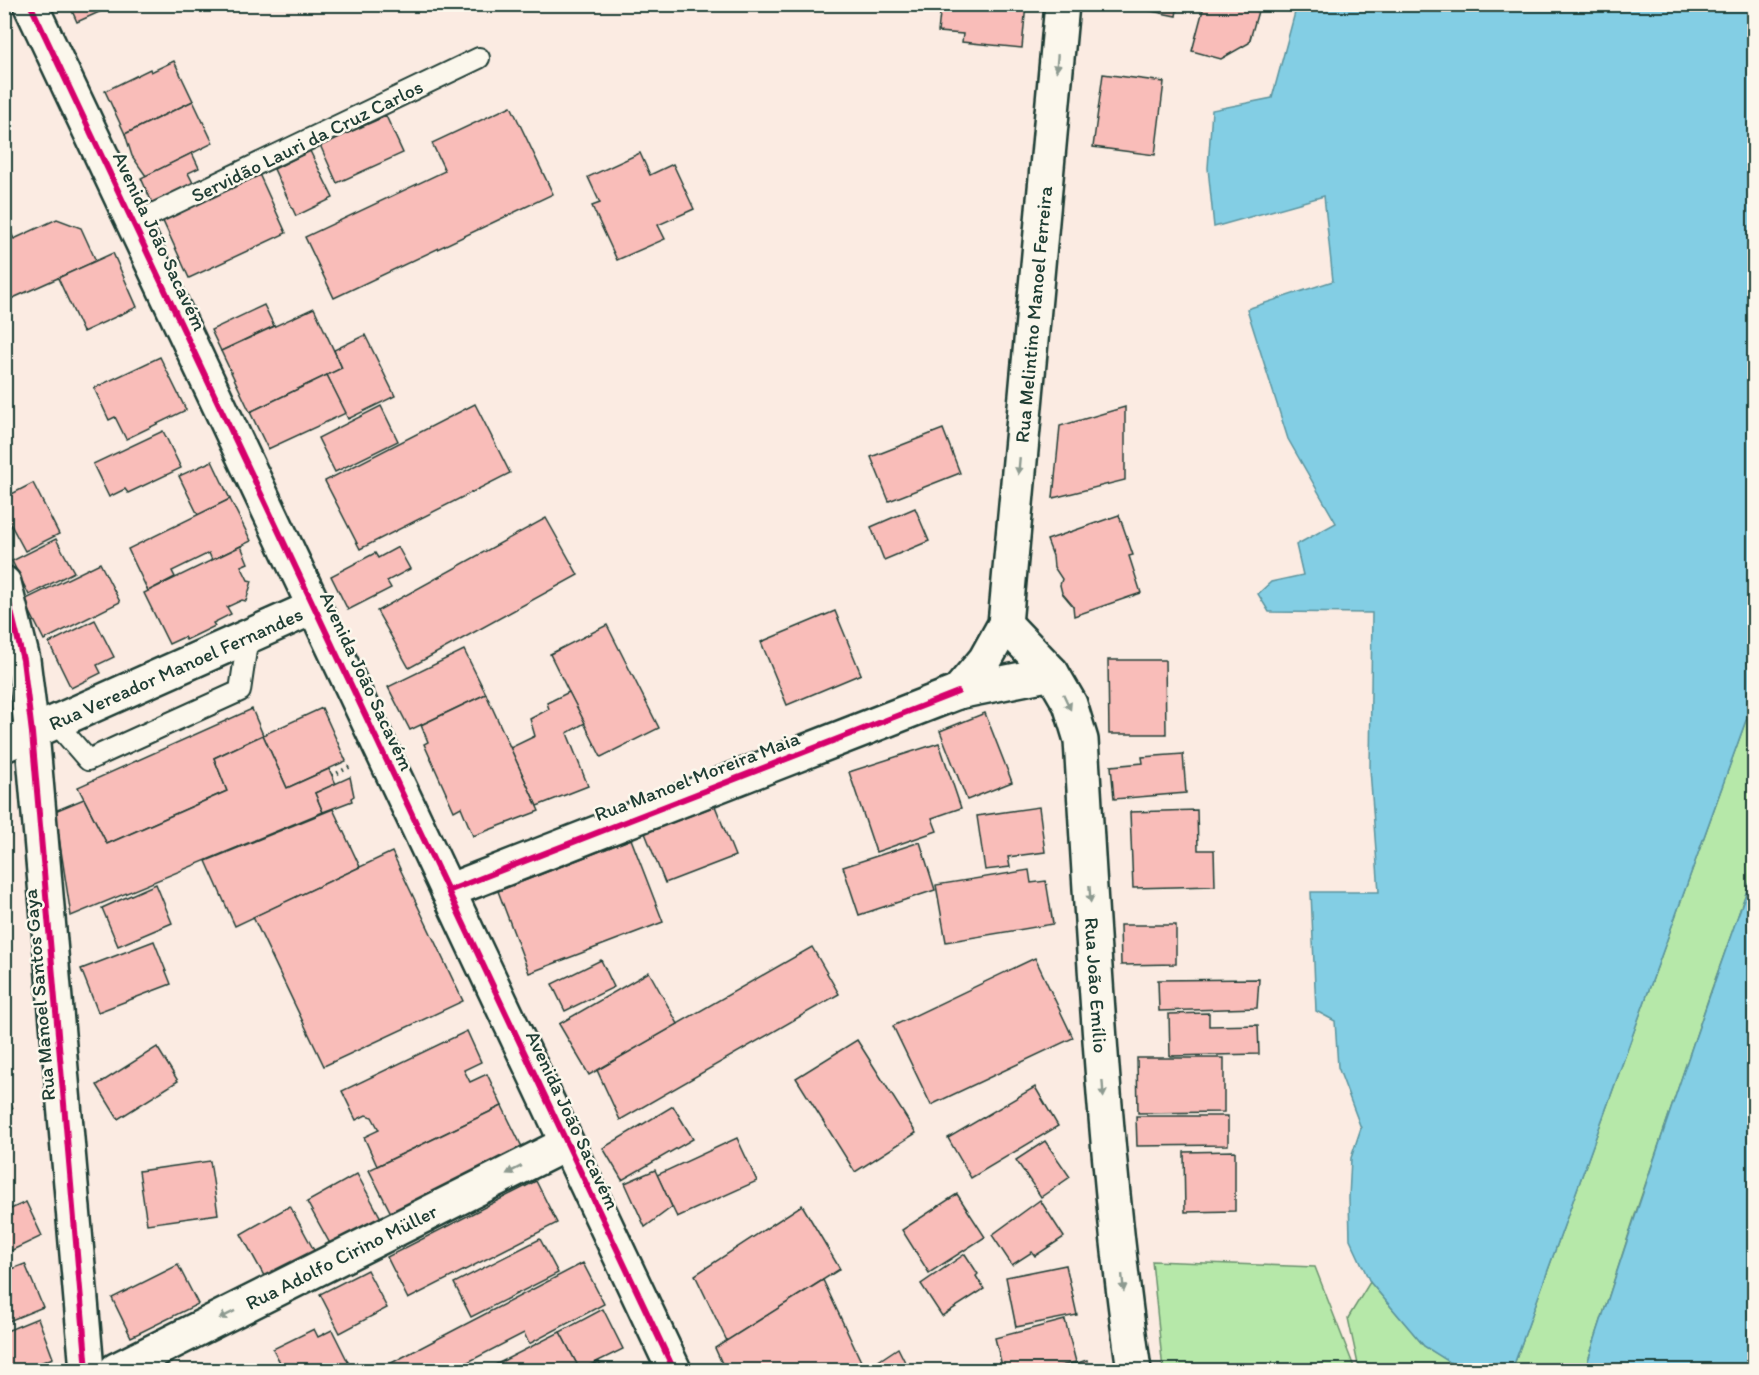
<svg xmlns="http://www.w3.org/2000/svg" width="1759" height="1375" viewBox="0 0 1759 1375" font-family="Itim,sans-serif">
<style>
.green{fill:#b6e8a9;stroke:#6a926e;stroke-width:1.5}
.water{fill:#83cee4;stroke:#5b949e;stroke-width:1.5}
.building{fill:#f9bdb9;stroke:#1f3d34;stroke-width:1.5}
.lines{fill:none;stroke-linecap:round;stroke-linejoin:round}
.lane-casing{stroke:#1f3d34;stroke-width:24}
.street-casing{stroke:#1f3d34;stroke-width:38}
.secondary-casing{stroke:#1f3d34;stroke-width:38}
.path{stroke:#1f3d34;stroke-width:4;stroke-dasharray:1.5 4.5;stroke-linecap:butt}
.lane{stroke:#fbf7ec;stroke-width:20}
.street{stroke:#fbf7ec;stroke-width:33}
.secondary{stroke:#fbf7ec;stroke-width:33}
.cycleway-casing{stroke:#fbf7ec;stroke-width:10}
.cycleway{stroke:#d6006c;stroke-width:6}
.oneway{fill:#8d9a90}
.labels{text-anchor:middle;stroke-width:5;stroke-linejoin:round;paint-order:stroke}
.street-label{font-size:20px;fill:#1f3d34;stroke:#fbf7ec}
</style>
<rect width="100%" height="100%" fill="#fbebe2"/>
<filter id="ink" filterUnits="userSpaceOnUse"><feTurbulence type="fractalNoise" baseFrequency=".0167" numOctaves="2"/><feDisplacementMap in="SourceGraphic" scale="12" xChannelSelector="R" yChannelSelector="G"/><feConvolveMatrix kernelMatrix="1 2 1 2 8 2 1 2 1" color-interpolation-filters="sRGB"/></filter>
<g filter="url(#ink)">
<g class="green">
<polygon points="1754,698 1754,871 1711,991 1637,1209 1585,1370 1512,1370"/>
<polygon points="1152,1261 1315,1267 1354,1367 1359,1369 1348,1318 1370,1282 1424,1346 1464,1370 1163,1370"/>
</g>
<g class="water">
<polygon points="1297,5 1754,5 1754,698 1512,1370 1464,1370 1459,1368 1424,1346 1370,1282 1350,1239 1349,1198 1351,1158 1361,1128 1338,1067 1335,1021 1316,1011 1311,892 1379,892 1370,769 1372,613 1269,612 1258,594 1271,582 1303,575 1296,545 1336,523 1288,439 1247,309 1333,281 1324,196 1214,227 1208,168 1212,110 1272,98"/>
<path d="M1754,871V1370H1585C1639,1203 1694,1036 1754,871Z"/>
</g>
<g class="building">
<polygon points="69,4 117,4 77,22"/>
<polygon points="941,4 1026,4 1022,48 962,42 963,34 938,32"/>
<polygon points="1147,4 1178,4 1176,16 1146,10"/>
<polygon points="1200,4 1260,4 1249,43 1221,59 1192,51 1204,6"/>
<polygon points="174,61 193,101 125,134 105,91 150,69 151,72"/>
<polygon points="1103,74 1164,82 1155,155 1093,147"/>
<polygon points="193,101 213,143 146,176 132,156 125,134"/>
<polygon points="511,106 553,194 334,298 305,237 445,171 432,143"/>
<polygon points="386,116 403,153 337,183 320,145"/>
<polygon points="310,151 333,198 296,216 274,169"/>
<polygon points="192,153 199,168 188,173 196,189 155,209 141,178"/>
<polygon points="640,153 650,175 673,164 694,209 658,225 665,239 617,260 592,206 600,203 588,177"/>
<polygon points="259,174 286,233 189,278 162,219"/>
<polygon points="4,218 14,239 57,219 81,228 96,261 4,302"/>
<polygon points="113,253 137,307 83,332 58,278"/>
<polygon points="264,305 274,326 221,351 211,330"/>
<polygon points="314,308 342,368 250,412 221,351"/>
<polygon points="365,335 395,396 348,419 327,375 342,368 334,350"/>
<polygon points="160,357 186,410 126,439 115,417 109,420 94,388"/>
<polygon points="327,375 346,413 268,449 250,412"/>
<polygon points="475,404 510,473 360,549 325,481"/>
<polygon points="381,406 398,441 335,472 318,438"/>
<polygon points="1125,407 1125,480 1053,498 1060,426"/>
<polygon points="943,429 960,473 889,501 871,457"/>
<polygon points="163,431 181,468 128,493 125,489 109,497 93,464"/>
<polygon points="212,461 230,499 198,515 179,476"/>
<polygon points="33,483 59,534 25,551 4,512 4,498"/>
<polygon points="230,499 251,541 212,560 209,553 172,571 175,577 148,591 128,549"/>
<polygon points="915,508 929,541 884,560 871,527"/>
<polygon points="1119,515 1133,555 1129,556 1141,593 1074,616 1073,606 1062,593 1060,585 1062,579 1054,567 1053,556 1047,540"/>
<polygon points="546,518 578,575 409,668 377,611"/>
<polygon points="56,539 74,572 29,595 12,561"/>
<polygon points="241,546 248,563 241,566 248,580 252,581 246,601 242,600 227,607 231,614 213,623 215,626 186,640 184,637 169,644 144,593"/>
<polygon points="398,547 410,569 387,581 391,588 348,610 331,576 375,553 378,558"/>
<polygon points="100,563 120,602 44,640 24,600"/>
<polygon points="835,611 861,674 787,705 761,642"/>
<polygon points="95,620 114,657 97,665 101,673 71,688 49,643"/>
<polygon points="607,625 659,728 601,757 550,654"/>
<polygon points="464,650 486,694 410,730 388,687"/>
<polygon points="1108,660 1165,660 1166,734 1109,734"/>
<polygon points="569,692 585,723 567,733 588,786 537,806 510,748 535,736 530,719 549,709 547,703"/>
<polygon points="486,694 539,811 473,836 461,807 454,811 424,744 428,742 421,725"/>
<polygon points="322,708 346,761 287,788 263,735"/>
<polygon points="252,709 263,735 214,758 227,791 107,844 78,787"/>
<polygon points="985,713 1012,782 967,800 940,731"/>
<polygon points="263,735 287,788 329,769 336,784 315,793 323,812 71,916 55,811 84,799 107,844 227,791 214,758"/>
<polygon points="939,743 961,808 932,818 937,831 876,852 849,772"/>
<polygon points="1183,754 1186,793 1114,799 1111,766 1143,763 1142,757"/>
<polygon points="350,777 354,796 351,798 352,801 323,812 315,793"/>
<polygon points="715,806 735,856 665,883 645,833"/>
<polygon points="1039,807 1045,852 1008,857 1010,867 985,870 977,816"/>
<polygon points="333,809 360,867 235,926 206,861"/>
<polygon points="1197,810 1198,850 1214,850 1215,886 1133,888 1130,812"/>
<polygon points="631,839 663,922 529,973 498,891"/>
<polygon points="920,842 935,890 859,915 843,867"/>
<polygon points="392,852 463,1001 324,1066 253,917"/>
<polygon points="1029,870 1031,883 1046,881 1053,924 946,942 936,885"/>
<polygon points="156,884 172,923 118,946 102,908"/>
<polygon points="1120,925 1176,925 1176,964 1121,965"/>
<polygon points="154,941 171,984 98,1012 81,969"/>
<polygon points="812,947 839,994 620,1120 597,1070"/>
<polygon points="1035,958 1073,1038 931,1105 893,1026"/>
<polygon points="601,960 614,987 565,1011 552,984"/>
<polygon points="649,972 678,1024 589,1075 559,1024"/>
<polygon points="1259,979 1257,1008 1159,1011 1158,980"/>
<polygon points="1209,1013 1209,1026 1258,1025 1259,1054 1170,1056 1169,1014"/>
<polygon points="467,1031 481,1062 464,1070 470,1082 487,1074 502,1106 377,1166 364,1137 379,1130 372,1117 366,1115 356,1120 342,1091"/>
<polygon points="857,1040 916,1133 855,1172 796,1078"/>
<polygon points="157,1047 178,1081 118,1119 97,1085"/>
<polygon points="1137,1058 1224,1058 1224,1112 1138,1113"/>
<polygon points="4,1087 13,1108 4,1112"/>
<polygon points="1035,1087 1058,1126 971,1178 948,1138"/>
<polygon points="502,1106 523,1149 393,1217 369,1170"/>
<polygon points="673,1106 693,1139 622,1180 603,1148"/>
<polygon points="1136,1116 1228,1116 1228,1145 1137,1146"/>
<polygon points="737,1138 757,1181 677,1217 657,1175"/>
<polygon points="1045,1141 1070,1177 1041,1197 1016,1160"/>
<polygon points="1235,1151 1235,1211 1185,1212 1184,1152"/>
<polygon points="210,1161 218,1214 147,1224 139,1171"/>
<polygon points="655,1170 672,1207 645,1227 625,1183"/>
<polygon points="357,1174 383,1222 333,1249 307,1202"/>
<polygon points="536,1181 557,1223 408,1299 387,1257"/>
<polygon points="957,1194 985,1237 929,1273 902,1230"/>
<polygon points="1040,1200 1064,1237 1035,1256 1032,1252 1012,1265 992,1235"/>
<polygon points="26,1202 42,1236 4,1254 4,1212"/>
<polygon points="802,1205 840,1269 727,1341 695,1275"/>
<polygon points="290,1206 317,1256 268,1283 241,1234"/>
<polygon points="540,1239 558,1273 471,1317 454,1283"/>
<polygon points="965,1254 978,1274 976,1276 984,1289 942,1316 921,1284"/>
<polygon points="583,1263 604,1304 529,1344 524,1333 466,1363 470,1370 430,1370 428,1367 421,1370 378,1370"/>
<polygon points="25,1264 43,1307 4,1323 4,1272"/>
<polygon points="178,1265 198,1304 131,1337 112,1298"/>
<polygon points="1066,1265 1077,1315 1016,1327 1006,1277"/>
<polygon points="367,1270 387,1308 340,1333 320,1294"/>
<polygon points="823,1280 865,1370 725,1370 715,1348"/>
<polygon points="603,1309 623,1349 580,1370 560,1332"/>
<polygon points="38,1318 53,1358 21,1370 4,1370 4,1332"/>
<polygon points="1065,1320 1076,1362 1046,1370 1003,1370 995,1338"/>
<polygon points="314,1329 318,1337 332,1330 352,1370 284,1370 273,1349"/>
<polygon points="560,1332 580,1370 485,1370"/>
<polygon points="898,1348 909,1370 865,1370"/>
<polygon points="1087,1360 1091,1370 1056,1370"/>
<polygon points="599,1362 604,1370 582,1370"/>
</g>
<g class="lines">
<defs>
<g id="lane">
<polyline points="134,223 479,58"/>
<polyline points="55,722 88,760 240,691 248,636"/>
</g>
<g id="street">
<polyline points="4,583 23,660 32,733 87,1370"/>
<path id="s1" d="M116,1370L566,1144"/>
</g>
<g id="secondary">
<polyline points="30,4 674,1370"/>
<path id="s2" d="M1005,624L1052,673L1070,704L1081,740C1094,951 1104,1162 1134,1370"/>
<path id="s3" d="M958,692L985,660L1005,624L1062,4"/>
<path id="s4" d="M4,745L314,607"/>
<polyline points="448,891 958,692 1052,673"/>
</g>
</defs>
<use href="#lane" class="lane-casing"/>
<use href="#street" class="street-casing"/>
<use href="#secondary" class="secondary-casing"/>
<polyline class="path" points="332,776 351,766"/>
<use href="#lane" class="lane"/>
<use href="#street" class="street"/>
<use href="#secondary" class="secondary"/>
<defs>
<g id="cycleway">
<polyline points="30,4 674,1370"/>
<polyline points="4,583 23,660 32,733 87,1370"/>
<polyline points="448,891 958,692"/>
</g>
</defs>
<use href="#cycleway" class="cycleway-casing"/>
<use href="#cycleway" class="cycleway"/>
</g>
<defs><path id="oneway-solid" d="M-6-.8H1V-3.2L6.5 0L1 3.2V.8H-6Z" transform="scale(1.5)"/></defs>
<g class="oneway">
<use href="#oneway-solid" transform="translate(1057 63) rotate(95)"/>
<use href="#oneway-solid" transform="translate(1019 466) rotate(95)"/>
<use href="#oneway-solid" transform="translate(1067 702) rotate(65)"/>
<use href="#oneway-solid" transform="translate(1090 894) rotate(86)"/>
<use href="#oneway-solid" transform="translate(1103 1089) rotate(86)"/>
<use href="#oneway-solid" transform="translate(514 1170) rotate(153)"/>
<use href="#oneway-solid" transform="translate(1123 1283) rotate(84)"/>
<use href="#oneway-solid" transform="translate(227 1315) rotate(153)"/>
</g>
</g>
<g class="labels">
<g class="street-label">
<text transform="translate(307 141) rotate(-26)" y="7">Servidão Lauri da Cruz Carlos</text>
<text transform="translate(160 241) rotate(65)" y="7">Avenida João Sacavém</text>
<text dy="7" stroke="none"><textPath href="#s3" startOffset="394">Rua Melintino Manoel Ferreira</textPath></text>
<text dy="7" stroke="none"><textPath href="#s4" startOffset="188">Rua Vereador Manoel Fernandes</textPath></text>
<text transform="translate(367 681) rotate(65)" y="7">Avenida João Sacavém</text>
<text transform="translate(697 776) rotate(-21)" y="7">Rua Manoel Moreira Maia</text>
<text dy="7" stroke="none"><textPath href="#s2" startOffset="387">Rua João Emílio</textPath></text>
<text transform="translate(39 995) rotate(-95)" y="7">Rua Manoel Santos Gaya</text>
<text transform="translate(573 1120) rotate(65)" y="7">Avenida João Sacavém</text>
<text dy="7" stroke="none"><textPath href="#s1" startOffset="252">Rua Adolfo Cirino Müller</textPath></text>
</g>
</g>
<rect width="1759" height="1375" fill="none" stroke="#fbf7ec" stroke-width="24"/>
<rect x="12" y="12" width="1735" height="1351" fill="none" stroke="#1f3d34" stroke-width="2" filter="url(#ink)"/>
</svg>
